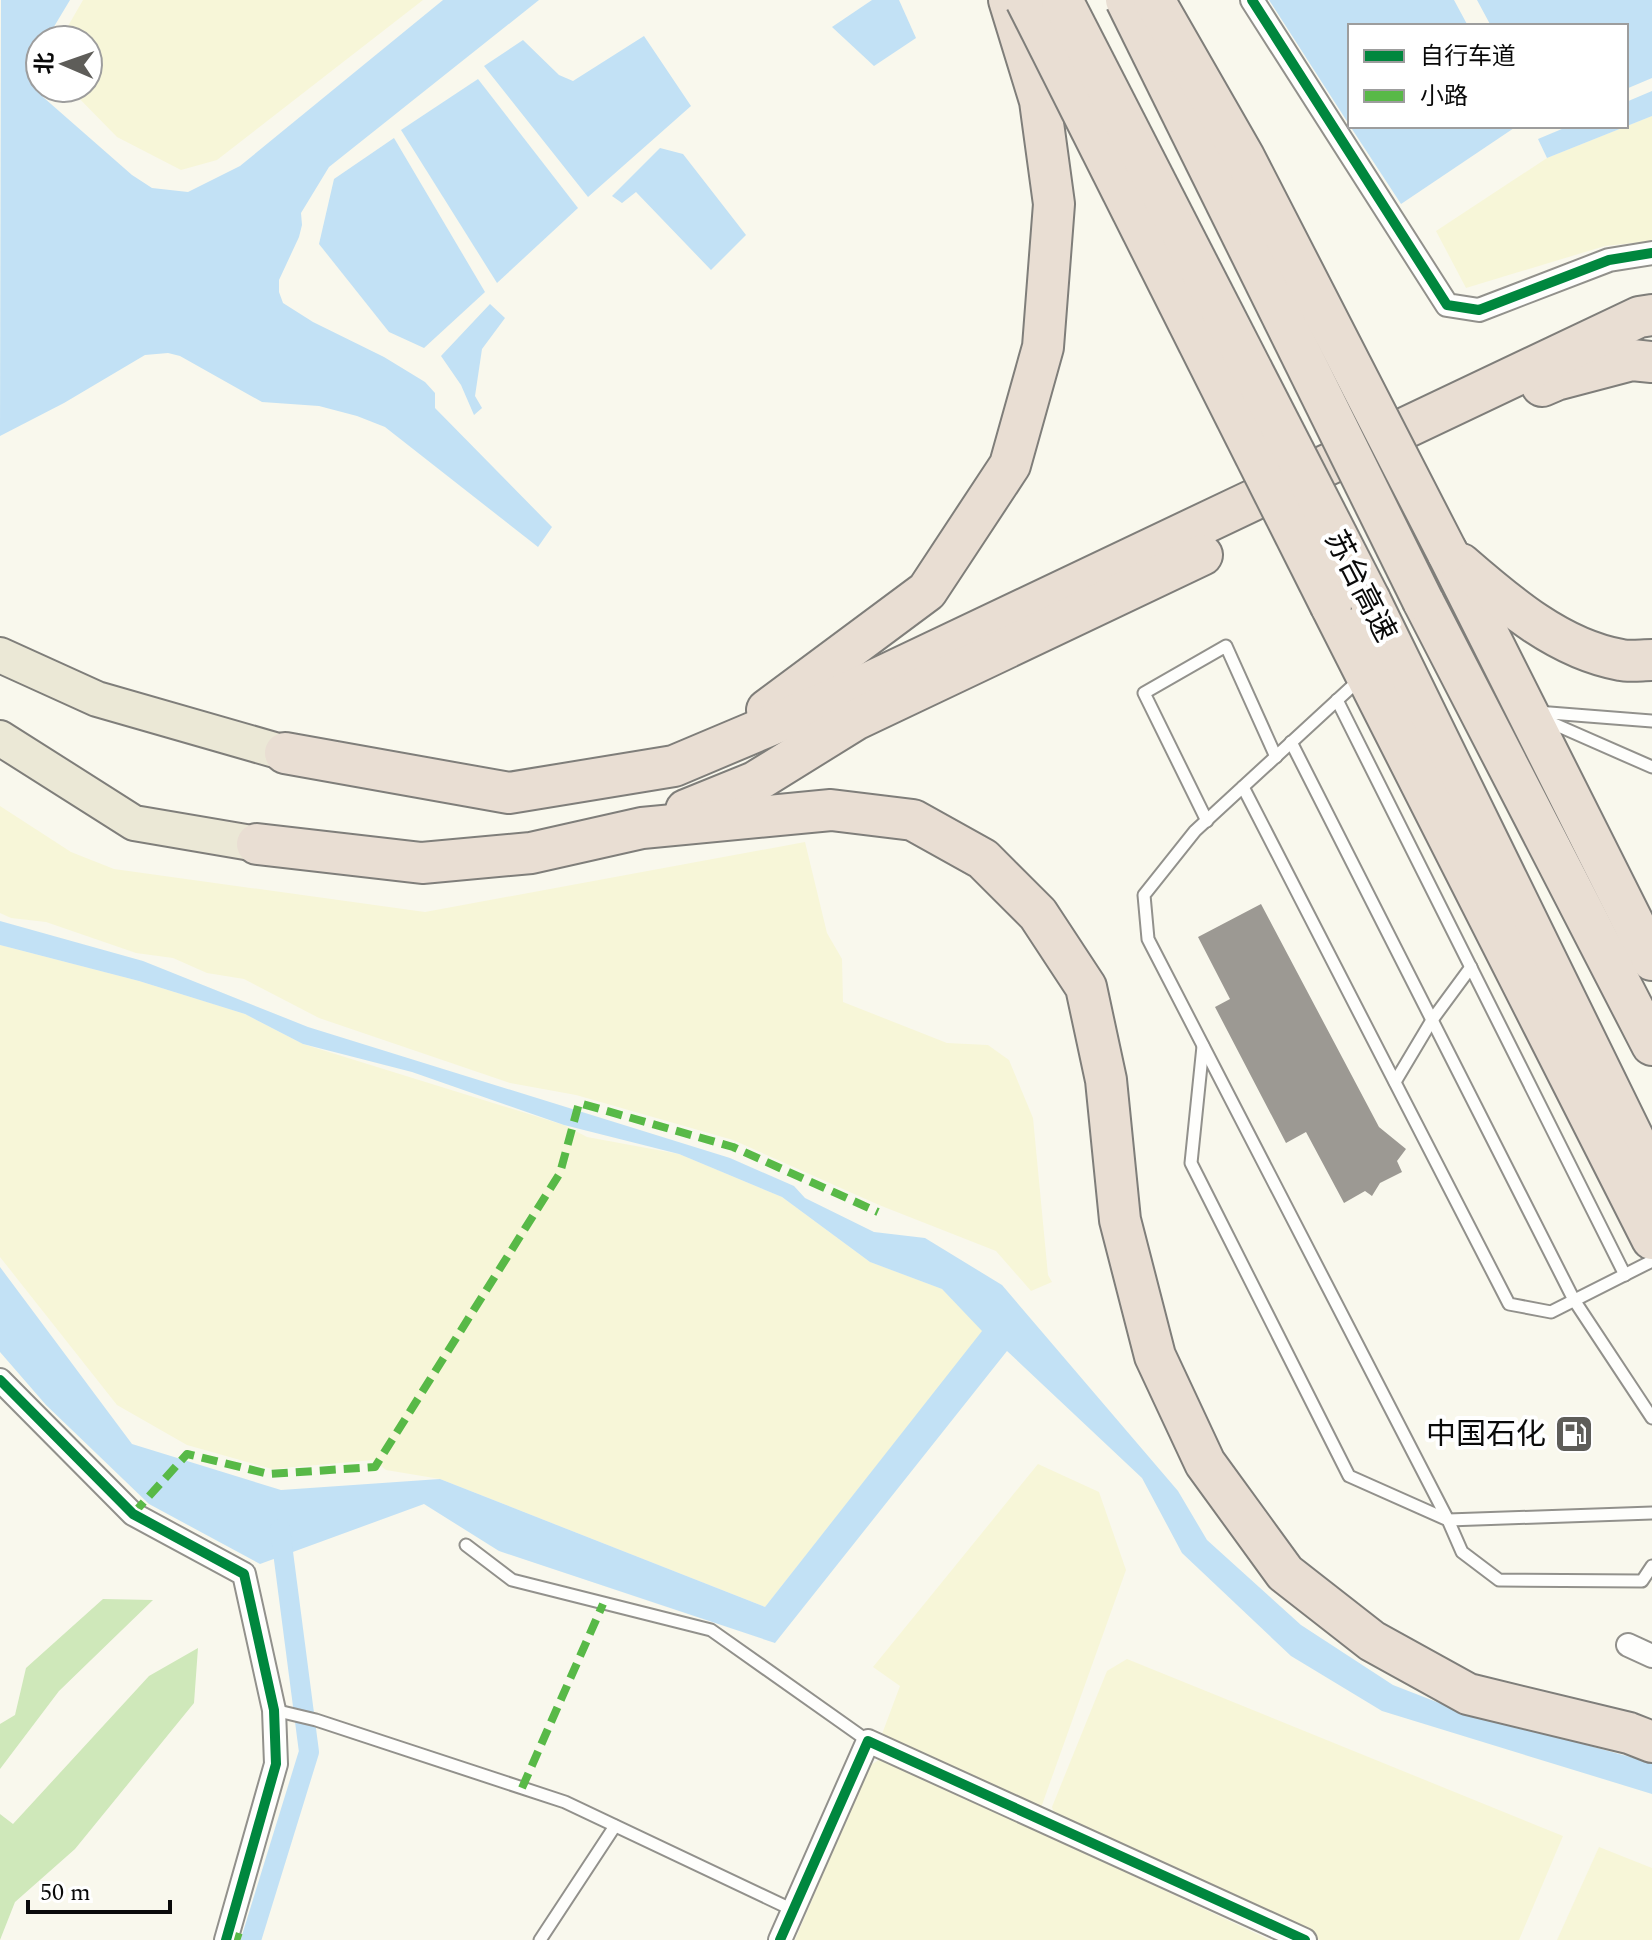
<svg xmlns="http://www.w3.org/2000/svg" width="1652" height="1940" viewBox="0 0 1652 1940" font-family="Spectral,'Noto Sans SC',serif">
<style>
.farmland{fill:#f7f6d8}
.forest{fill:#cfe8ba}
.water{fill:#c2e1f5}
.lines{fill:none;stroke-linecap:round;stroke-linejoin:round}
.canal{stroke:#c2e1f5;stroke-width:20}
.building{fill:#9c9993}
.lane-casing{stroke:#92918c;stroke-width:15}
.street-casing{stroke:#92918c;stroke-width:26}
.primary-casing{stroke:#7f7e7a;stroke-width:38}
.highway-casing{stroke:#7f7e7a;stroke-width:44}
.lane{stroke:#fefefc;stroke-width:11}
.street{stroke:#fefefc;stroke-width:22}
.primary{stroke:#ebe8d6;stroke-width:34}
.highway{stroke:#e9ded3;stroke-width:40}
.highway-bridge-casing{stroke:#7f7e7a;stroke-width:44;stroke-linecap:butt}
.highway-bridge{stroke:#e9ded3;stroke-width:40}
.quiet{stroke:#58b947;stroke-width:8;stroke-dasharray:16 8;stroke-linecap:butt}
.cycleway-casing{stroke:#fff;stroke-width:15}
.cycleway{stroke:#00873e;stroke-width:10}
.labels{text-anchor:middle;stroke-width:8;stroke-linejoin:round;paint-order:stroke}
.street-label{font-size:30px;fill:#0a0a0a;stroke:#fff}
.poi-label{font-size:30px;fill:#0a0a0a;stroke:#fff;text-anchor:end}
</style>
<rect width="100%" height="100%" fill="#f9f8ed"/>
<g class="farmland">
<polygon points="83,0 423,0 217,160 181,170 117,137 69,88 88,88 88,40 60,40"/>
<polygon points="1652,116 1652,241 1605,246 1466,288 1436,231 1547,158"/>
<polygon points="0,806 71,852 114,869 425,912 805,842 827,933 842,959 843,1002 947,1043 988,1045 1009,1060 1033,1118 1048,1275 1052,1282 1031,1291 996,1251 879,1205 733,1140 576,1095 510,1083 319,1018 244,979 207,973 173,958 136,953 46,922 11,918 0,913"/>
<polygon points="0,945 139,981 245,1014 303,1044 564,1125 587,1137 679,1154 782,1197 870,1262 942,1289 983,1331 765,1607 440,1479 386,1470 373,1460 272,1469 187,1445 117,1405 0,1257"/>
<polygon points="1038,1464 1099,1492 1126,1570 1042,1805 1033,1809 882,1734 900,1686 873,1667"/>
<polygon points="1127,1659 1563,1836 1519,1940 1320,1940 1056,1819 1052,1807 1107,1671"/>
<polygon points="882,1758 1270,1940 795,1940 869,1766"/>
<polygon points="1599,1847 1652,1868 1652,1940 1557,1940"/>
</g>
<g class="forest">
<polygon points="103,1599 153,1600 59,1691 0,1769 0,1724 15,1715 26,1668"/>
<polygon points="198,1648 194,1703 75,1849 15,1902 0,1940 0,1814 13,1824 149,1676"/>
</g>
<g class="water">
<path d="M1,0H70L46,40H40C40,64 28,74 43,97L132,175L152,188L188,192L240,166L443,0H539L329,167L301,213L302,225L299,237L279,280V292L283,303L313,322L384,357L425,382L435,393V408L552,527L538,547L385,427L357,416L319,406L262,402L180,356L168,353L145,355L64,403L0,436Z"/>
<polygon points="872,0 899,0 916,38 874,66 832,27"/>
<polygon points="1269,0 1454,0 1468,26 1350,26 1350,126"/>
<polygon points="1477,0 1652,0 1652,78 1626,89 1626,26 1491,26"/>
<polygon points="644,36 691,106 588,197 484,66 523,40 559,75 573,81"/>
<polygon points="478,79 578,208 497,283 401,130"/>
<polygon points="1652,91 1652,116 1547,158 1538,139 1569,126 1626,126 1626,102"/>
<polygon points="1350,126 1517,126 1401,204"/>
<polygon points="394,138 485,292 424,348 389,332 319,244 334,179"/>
<polygon points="660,148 683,154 746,235 711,270 636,192 622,203 612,196"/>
<polygon points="490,304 505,318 482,349 475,396 482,408 474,415 461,385 441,356"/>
<polygon points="0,921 143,961 308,1027 730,1158 794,1186 805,1198 874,1232 925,1238 1002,1285 1178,1491 1207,1540 1301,1625 1393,1685 1452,1708 1652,1763 1652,1794 1382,1711 1291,1656 1182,1553 1142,1478 1007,1351 775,1643 499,1551 424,1504 260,1564 149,1504 46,1405 0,1352 0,1267 132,1444 281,1490 440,1479 765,1607 982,1331 942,1289 870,1262 782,1197 679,1154 564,1125 412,1072 303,1044 245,1014 139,981 0,945"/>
</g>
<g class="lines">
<polyline class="canal" points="251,1940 309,1752 280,1529"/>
</g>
<polygon class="building" points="1261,904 1379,1127 1406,1149 1397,1161 1402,1172 1380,1183 1372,1196 1365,1191 1344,1203 1306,1132 1286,1143 1215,1007 1230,999 1198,937"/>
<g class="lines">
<defs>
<g id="lane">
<polyline points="1359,680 1195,831 1144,895 1148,939 1448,1520 1652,1513"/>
<polyline points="1337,700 1625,1275"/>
<polyline points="1537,712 1652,721"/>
<polyline points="1545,720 1652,767"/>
<polyline points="1291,742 1574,1300 1652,1418"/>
<polyline points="1243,787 1509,1304 1551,1312 1652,1261"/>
<polyline points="1207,821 1144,693 1226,646 1276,757"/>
<polyline points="1203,1046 1191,1163 1349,1476 1448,1520 1462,1552 1499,1580 1642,1581 1652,1566"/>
<polyline points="1395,1082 1432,1020 1471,967"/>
<polyline points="466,1545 512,1580 711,1630 868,1741"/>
<polyline points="274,1710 316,1720 565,1802 793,1910"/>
<polyline points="540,1940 615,1826"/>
</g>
<g id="street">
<polyline points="1252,0 1447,305 1479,310 1609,260 1652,253"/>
<polyline points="0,1380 133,1514 244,1574 274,1710 276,1764 226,1940"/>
<polyline points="1628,1645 1652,1656"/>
<polyline points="780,1940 868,1741 1305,1940"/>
</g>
<g id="primary">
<polyline points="0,655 97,699 285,753"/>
<polyline points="0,738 134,823 257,844"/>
</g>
<g id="highway">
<polyline points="1542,386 1556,380 1632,360 1652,362"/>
<polyline points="1447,552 1652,960"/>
<path d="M1461,564C1507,604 1559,649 1621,660C1630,662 1642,660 1652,660"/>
<polyline points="1370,600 1652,1176"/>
<polyline points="1423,601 1652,1045"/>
<polyline points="1331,606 1652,1239"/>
<polyline points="767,710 927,591 1010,465 1043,347 1054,204 1040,101 1009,0"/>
<polyline points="285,753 509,793 674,766 847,693 1639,317 1652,315"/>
<polyline points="686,810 755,782 855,720 1202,555"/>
<polyline points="257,844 422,863 531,853 642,828 831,810 913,820 983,859 1038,914 1086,987 1106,1080 1120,1220 1155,1356 1205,1463 1285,1573 1372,1641 1468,1694 1629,1733 1652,1742"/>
</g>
</defs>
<use href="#lane" class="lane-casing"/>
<use href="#street" class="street-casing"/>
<use href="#primary" class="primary-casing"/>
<use href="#highway" class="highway-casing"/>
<use href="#lane" class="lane"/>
<use href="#street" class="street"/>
<use href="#primary" class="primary"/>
<use href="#highway" class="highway"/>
<defs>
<g id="highway-bridge">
<polyline points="1026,0 1331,606"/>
<polyline points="1062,0 1370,600"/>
<polyline points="1126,0 1423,601"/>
<polyline points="1154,0 1244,157 1447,552"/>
</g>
</defs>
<use href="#highway-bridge" class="highway-bridge-casing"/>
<use href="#highway-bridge" class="highway-bridge"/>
<g class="quiet">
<polyline points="133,1514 187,1454 269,1474 375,1467 560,1173 579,1103 733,1147 878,1212"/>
<polyline points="522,1788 603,1604"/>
<polyline points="226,1933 247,1940"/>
</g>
<defs>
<g id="cycleway">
<polyline points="1252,0 1447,305 1479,310 1609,260 1652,253"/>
<polyline points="0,1380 133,1514 244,1574 274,1710 276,1764 226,1940"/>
<polyline points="780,1940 868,1741 1305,1940"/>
</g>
</defs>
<use href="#cycleway" class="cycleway-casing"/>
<use href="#cycleway" class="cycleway"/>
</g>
<defs>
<symbol id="fuel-square" viewBox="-11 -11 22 22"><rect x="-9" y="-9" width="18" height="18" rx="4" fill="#5e5d59" stroke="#fff"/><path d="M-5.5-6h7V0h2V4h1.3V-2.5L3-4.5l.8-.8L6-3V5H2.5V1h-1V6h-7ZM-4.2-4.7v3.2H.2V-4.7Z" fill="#fff"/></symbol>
</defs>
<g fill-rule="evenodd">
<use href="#fuel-square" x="1552" y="1412" width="44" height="44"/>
</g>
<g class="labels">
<g class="street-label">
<text transform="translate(1361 586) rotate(63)" y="10">苏台高速</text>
</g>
<g class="poi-label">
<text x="1546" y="1444">中国石化</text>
</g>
</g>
<rect x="1348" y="24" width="280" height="104" fill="#ffffff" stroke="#9d9d9d" stroke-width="2"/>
<rect x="1364" y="50" width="40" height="12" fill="#00873e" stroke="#9d9d9d" stroke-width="2"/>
<text x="1420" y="64" font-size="24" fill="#0a0a0a">自行车道</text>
<rect x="1364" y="90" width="40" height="12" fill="#58b947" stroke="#9d9d9d" stroke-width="2"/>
<text x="1420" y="104" font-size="24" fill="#0a0a0a">小路</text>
<g transform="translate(64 64) rotate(272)"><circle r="38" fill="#ffffff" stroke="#9d9d9d" stroke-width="2"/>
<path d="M0-6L14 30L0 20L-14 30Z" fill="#5e5d59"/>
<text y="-12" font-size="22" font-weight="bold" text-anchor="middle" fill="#0a0a0a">北</text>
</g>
<path d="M28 1900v12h142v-12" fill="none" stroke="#0a0a0a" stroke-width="4"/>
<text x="40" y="1900" font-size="24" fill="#0a0a0a" stroke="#ffffff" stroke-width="6" paint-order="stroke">50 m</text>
</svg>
